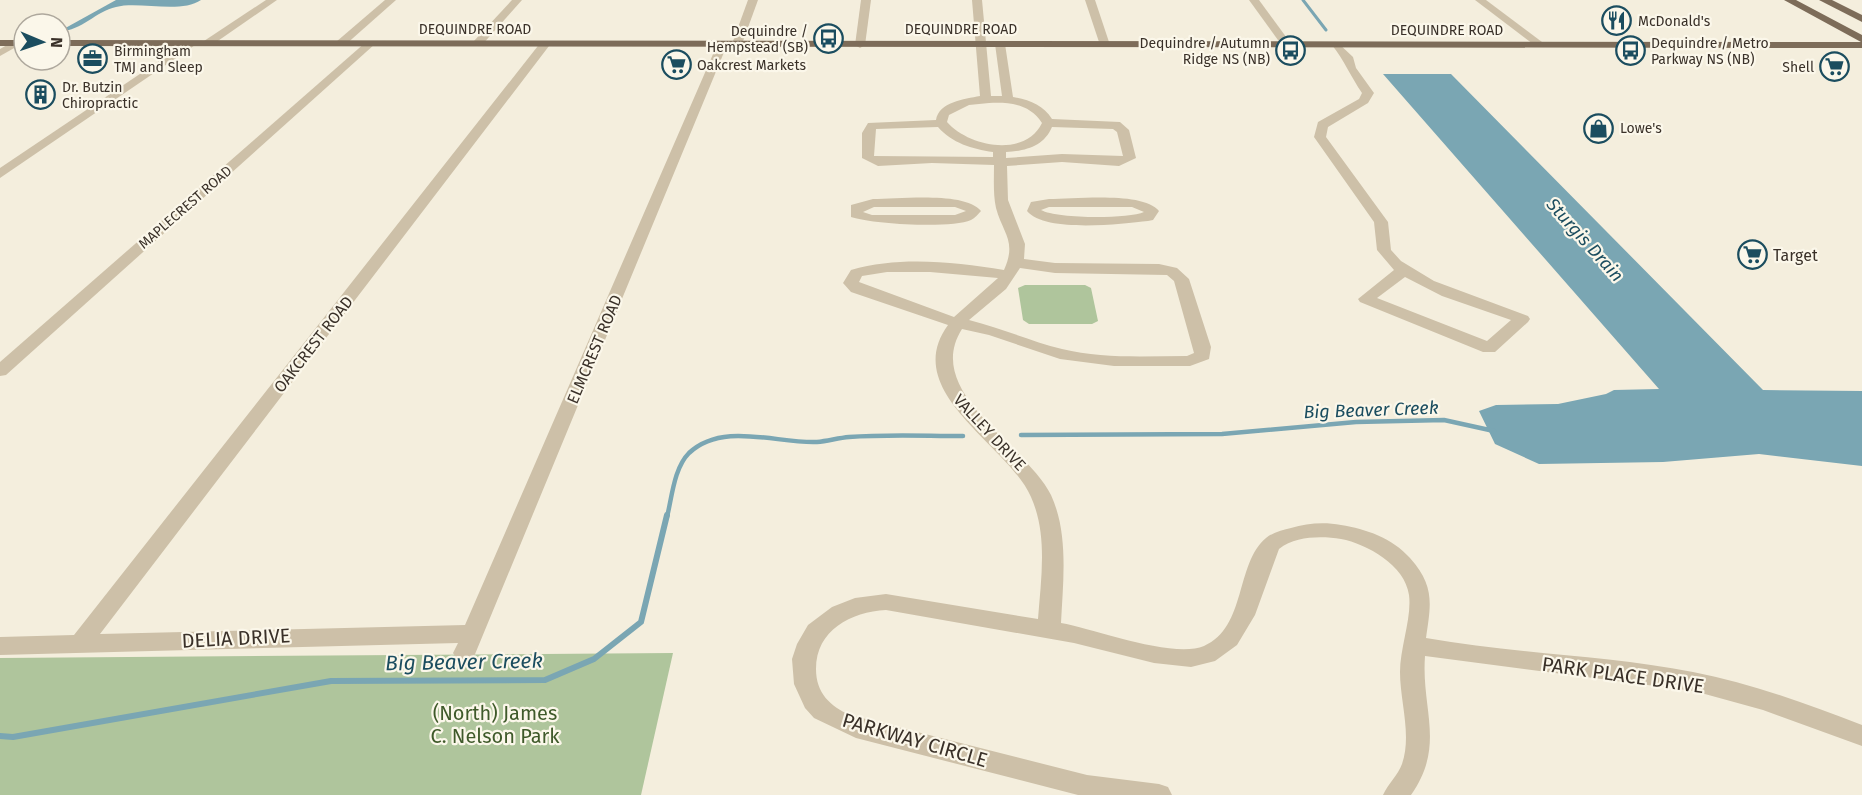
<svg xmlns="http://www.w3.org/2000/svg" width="1862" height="795" viewBox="0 0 1862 795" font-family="'Fira Sans',sans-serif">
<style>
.green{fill:#afc59c}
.water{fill:#7aa6b3}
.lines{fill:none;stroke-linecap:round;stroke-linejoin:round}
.stream-far2{stroke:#7aa6b3;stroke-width:3}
.stream-far1{stroke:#7aa6b3;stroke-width:4.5}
.stream{stroke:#7aa6b3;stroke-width:6}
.minor{fill:#cdc0a8;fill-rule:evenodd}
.major{fill:#7d6c59;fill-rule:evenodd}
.labels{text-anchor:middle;stroke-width:4.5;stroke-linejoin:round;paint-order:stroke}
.far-poi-label{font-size:14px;fill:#3a3129;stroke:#fbf7ea;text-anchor:start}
.far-street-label{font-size:14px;fill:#3a3129;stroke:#fbf7ea}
.poi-label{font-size:16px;fill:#3a3129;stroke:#fbf7ea;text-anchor:start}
.street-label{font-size:16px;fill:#3a3129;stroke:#fbf7ea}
.water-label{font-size:18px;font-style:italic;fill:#1b4d5f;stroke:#fbf7ea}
.near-street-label{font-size:20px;fill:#3a3129;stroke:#fbf7ea}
.near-park-label{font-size:20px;fill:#3f5a2a;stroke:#fbf7ea}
.near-water-label{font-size:21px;font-style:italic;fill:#1b4d5f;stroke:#fbf7ea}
</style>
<rect width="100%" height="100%" fill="#f4eedd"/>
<g class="green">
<polygon points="1025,285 1085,285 1091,288 1098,321 1092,324 1029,324 1023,320 1018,288"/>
<polygon points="673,653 641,795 0,795 0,658"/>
</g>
<g class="water">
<path d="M116,0H201C181,14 139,1 116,7C96,11 82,31 60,31Z"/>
<polygon points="1383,74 1451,74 1763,390 1862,391 1862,466 1759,454 1663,462 1539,464 1495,444 1479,411 1496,405 1558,404 1606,394 1614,390 1659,389"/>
</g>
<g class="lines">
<polyline class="stream-far2" points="1303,0 1326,30"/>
<g class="stream-far1">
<polyline points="1021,435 1222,434 1356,422 1444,420 1494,431"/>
<path d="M667,517C672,497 674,468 689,453C723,421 778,444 817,442C828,441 838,438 849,437C887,434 925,436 963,436"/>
</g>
<polyline class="stream" points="0,736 13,737 331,681 545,680 594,659 641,622 667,515"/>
<g class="minor">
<polygon points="266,0 277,0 212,45 204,45 204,41"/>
<polygon points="385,0 396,0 344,46 336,46 336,42"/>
<polygon points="512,0 522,0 481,46 473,46 473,42"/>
<polygon points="748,0 758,0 742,44 733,46 732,44"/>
<polygon points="861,0 871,0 865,45 860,48 855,45"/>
<path d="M972,0H982L991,96H1002L995,44L1000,41L1005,44L1013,97C1030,100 1043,105 1052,119L1120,122L1129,130L1136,158L1119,166L1062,162L1007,166L1008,200L1025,244L1024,259L1055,263L1159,264L1177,268L1189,279L1211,347L1209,359L1190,366H1114L1060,359L989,335L962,329C922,392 1026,445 1051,495C1069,534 1063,582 1061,623C1095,629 1173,659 1204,646C1247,627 1235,564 1266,538C1273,532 1283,530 1291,528C1307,523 1325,522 1341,525C1366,529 1392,538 1410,558C1435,586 1431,604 1426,638C1515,654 1605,655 1693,672C1751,683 1807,704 1862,725V746L1763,710L1694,691L1425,656C1421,710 1446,745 1411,795H1383C1388,784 1398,775 1402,764C1412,735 1400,702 1400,672C1400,648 1412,617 1409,595C1405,565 1367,544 1341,539C1321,536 1296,536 1279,549L1255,615L1237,645L1215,661L1191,667L1154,663L1074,643L886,610C851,612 816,630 816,669C816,693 830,706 850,715L1087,775L1159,784L1168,787L1172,795H1078L856,738L814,718L805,708L794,684L792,659L797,644L808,625L832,607L855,598L886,594L1038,619C1041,579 1048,535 1031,497C1009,445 899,392 948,325L851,292L843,283L851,270C900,256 954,262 1004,270C1017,241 1003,234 996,208C993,194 994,179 994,165L932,163L878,166L862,158V133L868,123L936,120C939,102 964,99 980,96ZM989,103C1010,102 1030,104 1042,123C1025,158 969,147 947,122L949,115L969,105ZM938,127C952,143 972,149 993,152V157L874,156L876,129ZM1052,127L1113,129L1117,132L1123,156L1062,154L1006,158V152C1026,151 1044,146 1052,127ZM1020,268L1055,273L1167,275L1174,281L1194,353L1187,356C1146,356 1102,359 1062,349C1030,341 1001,328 969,320L1006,289ZM887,272H930L998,278L954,317L859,282L862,276Z"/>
<polygon points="1085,0 1095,0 1110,45 1109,47 1100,45"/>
<polygon points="1249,0 1259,0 1292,45 1291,47 1283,47"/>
<polygon points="1475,0 1486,0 1546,45 1537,47"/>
<polygon points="14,41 23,43 0,56 0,49"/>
<polygon points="189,41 198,43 0,178 0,168"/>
<polygon points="545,41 549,42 549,46 100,634 465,625 717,45 726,43 727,45 473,659 465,662 457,659 453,653 458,643 0,655 0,637 74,635 541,42"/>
<polygon points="366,42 375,44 6,375 0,376 0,362"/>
<path d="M1337,42L1353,57L1356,68L1374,93L1368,103L1328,127L1326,137L1388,222L1391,250L1401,261L1434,281L1528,316L1530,319L1528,322L1495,352H1483L1360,302L1358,299L1394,270L1377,250L1374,222L1314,137L1318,122L1359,99L1362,93C1351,77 1344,60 1332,45ZM1405,277L1442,296L1511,320L1487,341L1377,298Z"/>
<path d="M873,199C899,199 965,191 981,211C978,214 975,218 971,220C951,229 872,224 851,217V205ZM874,207H955L966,211L955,215H872L863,212Z"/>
<path d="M1049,199C1075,199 1143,191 1159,211L1153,220L1148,221C1121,224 1045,233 1027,211L1031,202ZM1049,207H1132L1144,212C1128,219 1057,219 1041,210Z"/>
</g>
<g class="major">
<polygon points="1784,0 1796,0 1862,35 1862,48 60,46 60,40 1861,42"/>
<polygon points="1819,0 1832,0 1862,15 1862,22"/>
<rect x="0" y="40" width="24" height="6"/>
</g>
</g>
<defs>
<symbol id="restaurant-ring" viewBox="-11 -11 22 22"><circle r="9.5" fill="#fbf7ea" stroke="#1b4d5f" stroke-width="1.5"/><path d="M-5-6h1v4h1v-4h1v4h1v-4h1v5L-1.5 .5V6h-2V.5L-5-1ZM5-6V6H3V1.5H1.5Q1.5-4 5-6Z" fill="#1b4d5f"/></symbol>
<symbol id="bus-ring" viewBox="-11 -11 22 22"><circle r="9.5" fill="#fbf7ea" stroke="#1b4d5f" stroke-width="1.5"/><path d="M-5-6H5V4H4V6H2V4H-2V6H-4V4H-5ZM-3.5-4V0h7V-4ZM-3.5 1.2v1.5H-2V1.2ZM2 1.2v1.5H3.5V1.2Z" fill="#1b4d5f"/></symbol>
<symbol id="office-ring" viewBox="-11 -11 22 22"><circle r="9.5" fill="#fbf7ea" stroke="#1b4d5f" stroke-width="1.5"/><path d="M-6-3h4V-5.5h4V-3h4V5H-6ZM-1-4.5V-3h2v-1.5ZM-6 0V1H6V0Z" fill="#1b4d5f"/></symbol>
<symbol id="supermarket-ring" viewBox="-11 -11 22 22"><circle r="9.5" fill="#fbf7ea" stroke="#1b4d5f" stroke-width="1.5"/><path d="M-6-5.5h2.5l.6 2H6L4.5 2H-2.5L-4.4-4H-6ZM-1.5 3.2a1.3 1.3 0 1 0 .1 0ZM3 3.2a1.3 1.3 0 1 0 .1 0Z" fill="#1b4d5f"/></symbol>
<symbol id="building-ring" viewBox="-11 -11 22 22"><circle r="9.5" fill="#fbf7ea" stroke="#1b4d5f" stroke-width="1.5"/><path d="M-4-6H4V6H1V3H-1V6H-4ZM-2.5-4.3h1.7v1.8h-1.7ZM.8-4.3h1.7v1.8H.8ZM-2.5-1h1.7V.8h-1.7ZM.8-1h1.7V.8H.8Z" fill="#1b4d5f"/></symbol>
<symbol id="shop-ring" viewBox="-11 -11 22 22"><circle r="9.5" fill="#fbf7ea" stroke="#1b4d5f" stroke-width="1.5"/><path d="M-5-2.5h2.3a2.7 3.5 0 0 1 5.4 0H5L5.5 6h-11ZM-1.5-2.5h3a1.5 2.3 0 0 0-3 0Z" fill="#1b4d5f"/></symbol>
</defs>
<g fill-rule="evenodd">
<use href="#restaurant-ring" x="1600" y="4" width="33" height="33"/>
<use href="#bus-ring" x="812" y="22" width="33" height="33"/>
<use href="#bus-ring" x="1274" y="34" width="33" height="33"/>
<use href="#bus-ring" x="1614" y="34" width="33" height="33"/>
<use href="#office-ring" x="76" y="42" width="33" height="33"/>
<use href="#supermarket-ring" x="660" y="48" width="33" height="33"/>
<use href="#supermarket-ring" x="1818" y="50" width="33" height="33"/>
<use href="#building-ring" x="24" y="78" width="33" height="33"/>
<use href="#shop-ring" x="1582" y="112" width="33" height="33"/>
<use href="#supermarket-ring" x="1736" y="238" width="33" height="33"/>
</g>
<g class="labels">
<g class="far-poi-label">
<text x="1638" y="26">McDonald's</text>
<text x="808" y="36" text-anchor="end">Dequindre /<tspan x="808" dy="16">Hempstead (SB)</tspan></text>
<text x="1270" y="48" text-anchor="end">Dequindre / Autumn<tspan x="1270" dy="16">Ridge NS (NB)</tspan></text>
<text x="1651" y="48">Dequindre / Metro<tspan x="1651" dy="16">Parkway NS (NB)</tspan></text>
<text x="114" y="56">Birmingham<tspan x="114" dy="16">TMJ and Sleep</tspan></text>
<text x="697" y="70">Oakcrest Markets</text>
<text x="1814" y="72" text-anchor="end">Shell</text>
<text x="62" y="92">Dr. Butzin<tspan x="62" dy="16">Chiropractic</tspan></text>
<text x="1620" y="133">Lowe's</text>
</g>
<g class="far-street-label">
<text x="475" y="34">DEQUINDRE ROAD</text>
<text x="961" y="34">DEQUINDRE ROAD</text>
<text x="1447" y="35">DEQUINDRE ROAD</text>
<text transform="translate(185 207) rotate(-41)" y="5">MAPLECREST ROAD</text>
</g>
<g class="poi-label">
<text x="1773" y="261">Target</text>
</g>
<g class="street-label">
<text transform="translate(313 344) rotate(-52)" y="6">OAKCREST ROAD</text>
<text transform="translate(594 349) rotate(-67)" y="6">ELMCREST ROAD</text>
<text transform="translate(990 432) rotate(47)" y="6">VALLEY DRIVE</text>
</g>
<g class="water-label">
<text transform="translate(1585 240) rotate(48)" y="6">Sturgis Drain</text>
<text transform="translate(1371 410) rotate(-2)" y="6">Big Beaver Creek</text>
</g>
<g class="near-street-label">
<text transform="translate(236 638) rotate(-3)" y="7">DELIA DRIVE</text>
<text transform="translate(1623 675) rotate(8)" y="7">PARK PLACE DRIVE</text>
<text transform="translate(915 740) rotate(16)" y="7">PARKWAY CIRCLE</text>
</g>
<g class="near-park-label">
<text x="495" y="720">(North) James<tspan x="495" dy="23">C. Nelson Park</tspan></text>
</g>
<g class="near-water-label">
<text transform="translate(464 662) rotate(-1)" y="7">Big Beaver Creek</text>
</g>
</g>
<g transform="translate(42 42) rotate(92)"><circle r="28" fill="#fbf7ea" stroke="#aea89d" stroke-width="1.5"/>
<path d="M0-4.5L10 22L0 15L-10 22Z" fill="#1b4d5f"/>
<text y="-9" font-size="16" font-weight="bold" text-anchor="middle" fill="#3a3129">N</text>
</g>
</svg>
